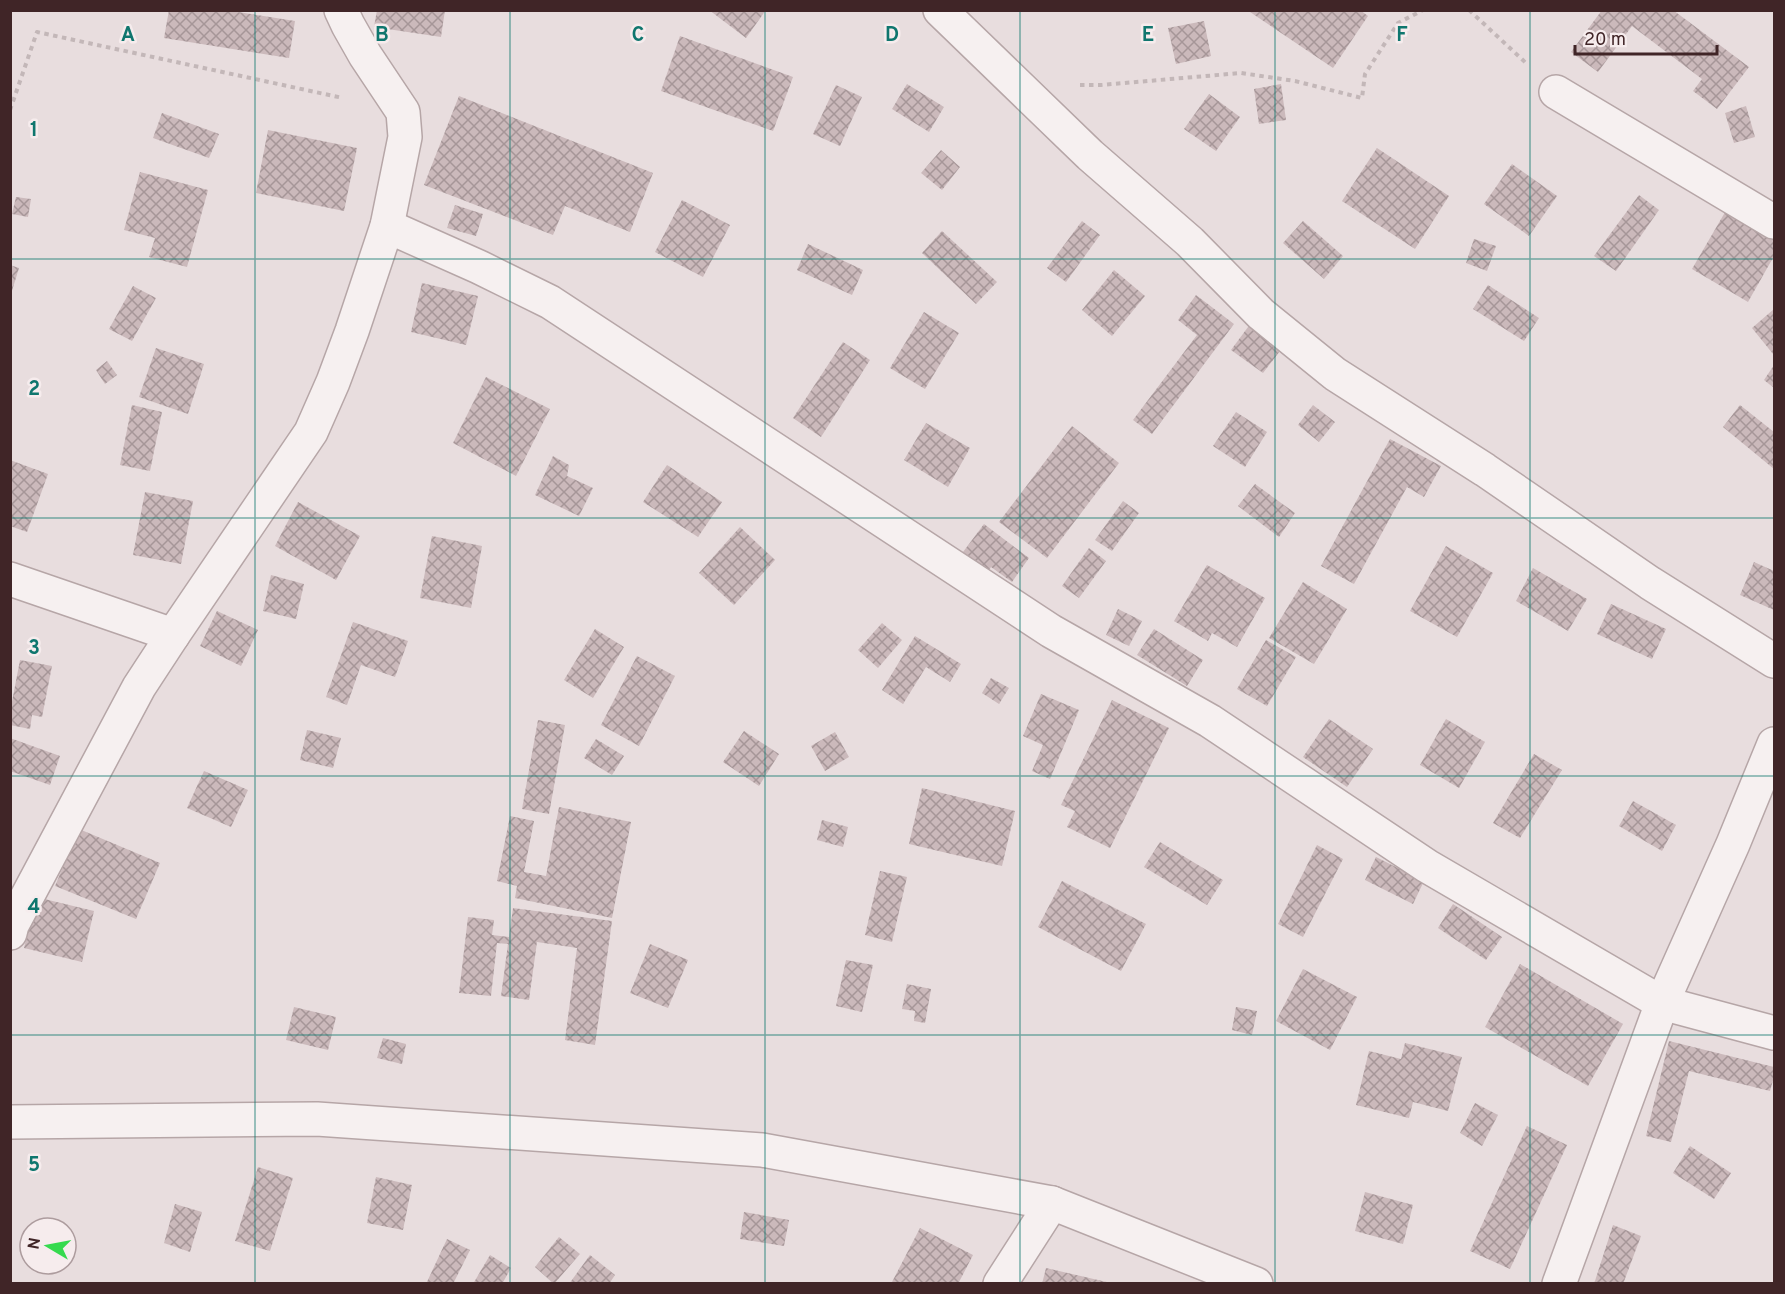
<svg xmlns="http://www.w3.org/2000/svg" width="1785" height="1294" viewBox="0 0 1785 1294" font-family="Overpass,sans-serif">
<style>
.building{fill:url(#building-cross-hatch)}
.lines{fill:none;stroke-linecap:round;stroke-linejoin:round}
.minor-casing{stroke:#b6a6a7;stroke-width:36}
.path{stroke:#c3b7b8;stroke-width:4;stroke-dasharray:4.5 4.5;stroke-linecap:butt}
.minor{stroke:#f6f0f0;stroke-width:33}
.grid{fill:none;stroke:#0f766e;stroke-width:1.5;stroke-opacity:0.55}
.grid-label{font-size:20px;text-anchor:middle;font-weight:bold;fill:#0f766e;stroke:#f6eced;stroke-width:5;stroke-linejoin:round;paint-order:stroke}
</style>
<defs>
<pattern id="building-cross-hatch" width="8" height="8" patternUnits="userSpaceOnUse" patternTransform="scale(1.5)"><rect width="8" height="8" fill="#cbb9bb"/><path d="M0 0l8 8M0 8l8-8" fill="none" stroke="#a69698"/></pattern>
</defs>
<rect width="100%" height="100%" fill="#e8ddde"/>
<g class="building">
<polygon points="169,10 225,10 295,21 289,58 164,38"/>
<polygon points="377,10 445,10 441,37 374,27"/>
<polygon points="709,10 766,10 746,38"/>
<polygon points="1247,10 1360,10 1368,16 1333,68"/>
<polygon points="1602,10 1673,10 1749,67 1717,109 1693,91 1702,79 1632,26 1598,72 1571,52"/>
<polygon points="1204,21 1211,56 1176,64 1168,28"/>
<polygon points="680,36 793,77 773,131 661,91"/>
<polygon points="907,84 944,107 929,132 892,109"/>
<polygon points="1281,84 1286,120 1259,124 1254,89"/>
<polygon points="836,85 862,97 840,146 813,134"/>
<polygon points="1209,94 1240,117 1216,151 1184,129"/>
<polygon points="459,96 653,173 630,232 565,206 553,235 424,185"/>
<polygon points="1746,106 1755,137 1734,143 1725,113"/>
<polygon points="162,113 219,134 209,158 153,138"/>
<polygon points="268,130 357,148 344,211 256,193"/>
<polygon points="1377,148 1449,196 1415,249 1342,201"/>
<polygon points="941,150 960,167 942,190 921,173"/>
<polygon points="1512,164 1557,196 1529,236 1484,204"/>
<polygon points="140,172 208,190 187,267 149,257 155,238 124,230"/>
<polygon points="1639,195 1659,210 1616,271 1594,256"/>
<polygon points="16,197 31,199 28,217 12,214"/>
<polygon points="682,200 730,225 703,277 655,252"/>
<polygon points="1731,202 1774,228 1774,256 1748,302 1692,269"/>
<polygon points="455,205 483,214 476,236 447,228"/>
<polygon points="1082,221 1100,235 1066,282 1047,268"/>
<polygon points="1303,221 1343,256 1324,279 1283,243"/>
<polygon points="942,231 997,282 976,304 922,253"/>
<polygon points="1474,239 1496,246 1487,271 1466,263"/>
<polygon points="808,244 863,270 852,295 797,270"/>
<polygon points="10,265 19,268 11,294 10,294"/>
<polygon points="1114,270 1145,296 1112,336 1082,310"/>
<polygon points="422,283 478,296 466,345 411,332"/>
<polygon points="1488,285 1539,318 1524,341 1473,309"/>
<polygon points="133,286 156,298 132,341 109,329"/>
<polygon points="1196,295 1234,324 1152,434 1133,420 1197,335 1178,320"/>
<polygon points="1774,309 1774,353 1773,354 1752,328"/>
<polygon points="924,312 959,333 925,389 890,368"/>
<polygon points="1251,323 1283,347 1263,373 1231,350"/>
<polygon points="843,342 870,360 821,437 793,418"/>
<polygon points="156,348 204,364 188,414 139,397"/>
<polygon points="107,361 117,375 105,384 96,370"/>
<polygon points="1774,365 1774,388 1764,380"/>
<polygon points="486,377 550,409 516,476 453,443"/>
<polygon points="132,405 162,412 150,471 120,465"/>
<polygon points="1313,405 1335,422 1319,442 1298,425"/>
<polygon points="1740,405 1774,432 1774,469 1723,427"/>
<polygon points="1236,412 1267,432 1245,467 1213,446"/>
<polygon points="926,423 970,448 948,487 904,460"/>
<polygon points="1072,426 1119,463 1047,558 999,522"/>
<polygon points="1390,439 1441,466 1424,497 1407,487 1354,584 1321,566"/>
<polygon points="553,456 569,465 567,476 593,488 579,516 535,495"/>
<polygon points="10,460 48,474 27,532 10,526"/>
<polygon points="667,465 722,502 698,537 643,502"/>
<polygon points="1255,484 1295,513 1279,537 1238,506"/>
<polygon points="145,492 193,501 181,564 133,555"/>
<polygon points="1123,501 1139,513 1112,551 1095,540"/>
<polygon points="298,502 360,536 336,580 275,546"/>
<polygon points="984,524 1029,558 1012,582 991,567 986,575 960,556"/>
<polygon points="740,527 775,560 734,605 699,573"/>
<polygon points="432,536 482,546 471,608 420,598"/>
<polygon points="1446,546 1493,573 1457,637 1410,611"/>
<polygon points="1089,548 1106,561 1079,598 1062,586"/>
<polygon points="1754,562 1774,571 1774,610 1740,595"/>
<polygon points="1207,565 1265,598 1237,647 1212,633 1208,641 1174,621"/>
<polygon points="1533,568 1587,599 1568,631 1516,601"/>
<polygon points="271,575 304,584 296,619 263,611"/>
<polygon points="1303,582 1347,609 1314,664 1269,638"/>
<polygon points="1611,604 1666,629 1652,659 1597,634"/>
<polygon points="1118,609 1142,621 1129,646 1106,635"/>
<polygon points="217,611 258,630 241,666 200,646"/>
<polygon points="353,622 408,641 395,677 361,665 347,705 326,697"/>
<polygon points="882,623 902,640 878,668 858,650"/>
<polygon points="595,629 624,647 593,698 564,680"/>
<polygon points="1154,629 1203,660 1187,686 1137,655"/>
<polygon points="915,636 961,664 950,682 926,667 903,704 882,690"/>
<polygon points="1266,640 1296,657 1267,706 1237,689"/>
<polygon points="637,656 675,676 639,746 601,725"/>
<polygon points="20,660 52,666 42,717 32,715 30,729 10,725 10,712"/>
<polygon points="991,678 1009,688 999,704 982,693"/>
<polygon points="1041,694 1079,710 1050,779 1032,771 1043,745 1023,736"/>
<polygon points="1112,700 1169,728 1110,848 1067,827 1075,811 1061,805"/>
<polygon points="1329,719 1373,749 1347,787 1303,757"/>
<polygon points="1446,719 1485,742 1459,788 1420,765"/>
<polygon points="538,720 565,725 549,814 522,809"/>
<polygon points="307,730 341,738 333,768 300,760"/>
<polygon points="744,731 779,754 759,786 723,762"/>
<polygon points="835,732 849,757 825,771 811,746"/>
<polygon points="10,738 60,756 50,785 10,771"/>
<polygon points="596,739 624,756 612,775 584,758"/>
<polygon points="1534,754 1562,770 1520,838 1493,823"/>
<polygon points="204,771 248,790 231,827 187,808"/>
<polygon points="922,788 1015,811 1002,866 909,844"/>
<polygon points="1633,801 1676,825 1662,851 1619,826"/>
<polygon points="559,807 631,822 612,918 515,898 517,886 497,881 510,816 534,821 524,872 546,876"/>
<polygon points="822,820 848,827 843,847 817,840"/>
<polygon points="79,829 160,863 136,919 55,886"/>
<polygon points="1160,842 1223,880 1207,905 1144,867"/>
<polygon points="1317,845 1343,859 1303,937 1278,924"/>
<polygon points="1376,857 1424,881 1413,904 1365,880"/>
<polygon points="880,871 907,877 892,942 865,935"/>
<polygon points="1062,881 1146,924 1121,971 1038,927"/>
<polygon points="36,897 94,911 82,962 24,948"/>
<polygon points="1453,904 1502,937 1486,960 1438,928"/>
<polygon points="513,908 612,921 595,1045 565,1040 577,948 537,942 529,1000 501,996 508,944 497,943 491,996 459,993 468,917 494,920 492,935 509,937"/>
<polygon points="650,944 688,960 668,1008 630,993"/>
<polygon points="846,960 873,965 862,1012 836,1006"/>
<polygon points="1520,964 1623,1024 1588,1086 1485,1027"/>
<polygon points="1303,969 1357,997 1330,1050 1276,1021"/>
<polygon points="907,984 931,989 925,1023 914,1021 915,1011 902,1009"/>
<polygon points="294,1007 336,1017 328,1050 286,1040"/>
<polygon points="1236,1007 1257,1011 1252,1035 1232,1030"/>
<polygon points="383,1038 406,1044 402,1064 377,1058"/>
<polygon points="1669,1041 1774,1067 1774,1077 1770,1091 1689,1071 1671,1142 1646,1136"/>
<polygon points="1405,1043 1462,1057 1448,1111 1413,1102 1409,1118 1356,1105 1369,1051 1401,1059"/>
<polygon points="1475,1103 1498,1115 1482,1146 1460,1133"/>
<polygon points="1527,1126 1567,1145 1510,1269 1470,1251"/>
<polygon points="1690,1146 1731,1173 1714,1199 1673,1173"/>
<polygon points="258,1167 293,1178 270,1251 235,1241"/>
<polygon points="376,1177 412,1185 403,1230 367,1223"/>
<polygon points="1365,1192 1413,1205 1403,1244 1355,1231"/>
<polygon points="175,1204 202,1212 190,1252 164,1243"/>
<polygon points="744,1212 789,1220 784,1246 740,1239"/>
<polygon points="1613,1225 1641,1236 1623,1284 1594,1284"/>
<polygon points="920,1228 973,1255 958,1284 891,1284"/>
<polygon points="559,1237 580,1254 554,1284 535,1267"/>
<polygon points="447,1239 470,1250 453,1284 426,1284"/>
<polygon points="490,1255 511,1268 502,1284 473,1284"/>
<polygon points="590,1255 615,1275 609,1284 569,1284"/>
<polygon points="1046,1268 1111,1283 1110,1284 1042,1284"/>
</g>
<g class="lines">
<defs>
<g id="minor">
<polyline points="940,10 1090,155 1190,242 1261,314 1335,374 1485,470 1650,583 1774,661"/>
<polyline points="1556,92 1774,222"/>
<polyline points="387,226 479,267 550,302 1051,631 1210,721 1427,866 1662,1003 1774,1033"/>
<polyline points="10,579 173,635"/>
<polyline points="10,933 12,925 139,687 173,635 311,432 333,382 352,331 387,226 405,137 403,112 365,55 348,25 341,10"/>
<polyline points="10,1122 317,1119 762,1150 1052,1203 1256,1284"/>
<polyline points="1000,1284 1052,1203"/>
<polyline points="1559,1284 1662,1003 1733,844 1774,744"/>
</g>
</defs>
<use href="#minor" class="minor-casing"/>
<g class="path">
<polyline points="1469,10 1526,63"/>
<polyline points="1080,85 1101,85 1241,73 1295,81 1362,98 1365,74 1398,23 1423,10"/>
<polyline points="10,110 37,32 343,98"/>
</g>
<use href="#minor" class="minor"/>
</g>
<path class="grid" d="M255,10V1284M510,10V1284M765,10V1284M1020,10V1284M1275,10V1284M1530,10V1284M10,259H1774M10,518H1774M10,776H1774M10,1035H1774"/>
<g class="grid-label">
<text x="128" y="41">A</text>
<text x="382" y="41">B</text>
<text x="638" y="41">C</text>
<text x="892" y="41">D</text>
<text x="1148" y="41">E</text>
<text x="1402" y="41">F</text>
<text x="34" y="136">1</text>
<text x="34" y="395">2</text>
<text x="34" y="654">3</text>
<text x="34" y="913">4</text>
<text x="34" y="1171">5</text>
</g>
<rect width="1785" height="1294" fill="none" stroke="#402527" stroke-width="24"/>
<g transform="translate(48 1246) rotate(280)"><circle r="28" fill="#f6eced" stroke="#ad9c9e" stroke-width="1.5"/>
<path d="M0-4.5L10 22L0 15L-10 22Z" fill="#35da4e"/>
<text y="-9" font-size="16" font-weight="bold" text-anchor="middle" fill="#402527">N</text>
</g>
<path d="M1575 45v9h142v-9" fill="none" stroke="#402527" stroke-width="3"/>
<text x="1584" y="45" font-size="18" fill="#402527" stroke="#f6eced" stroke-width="4.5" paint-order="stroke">20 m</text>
</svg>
